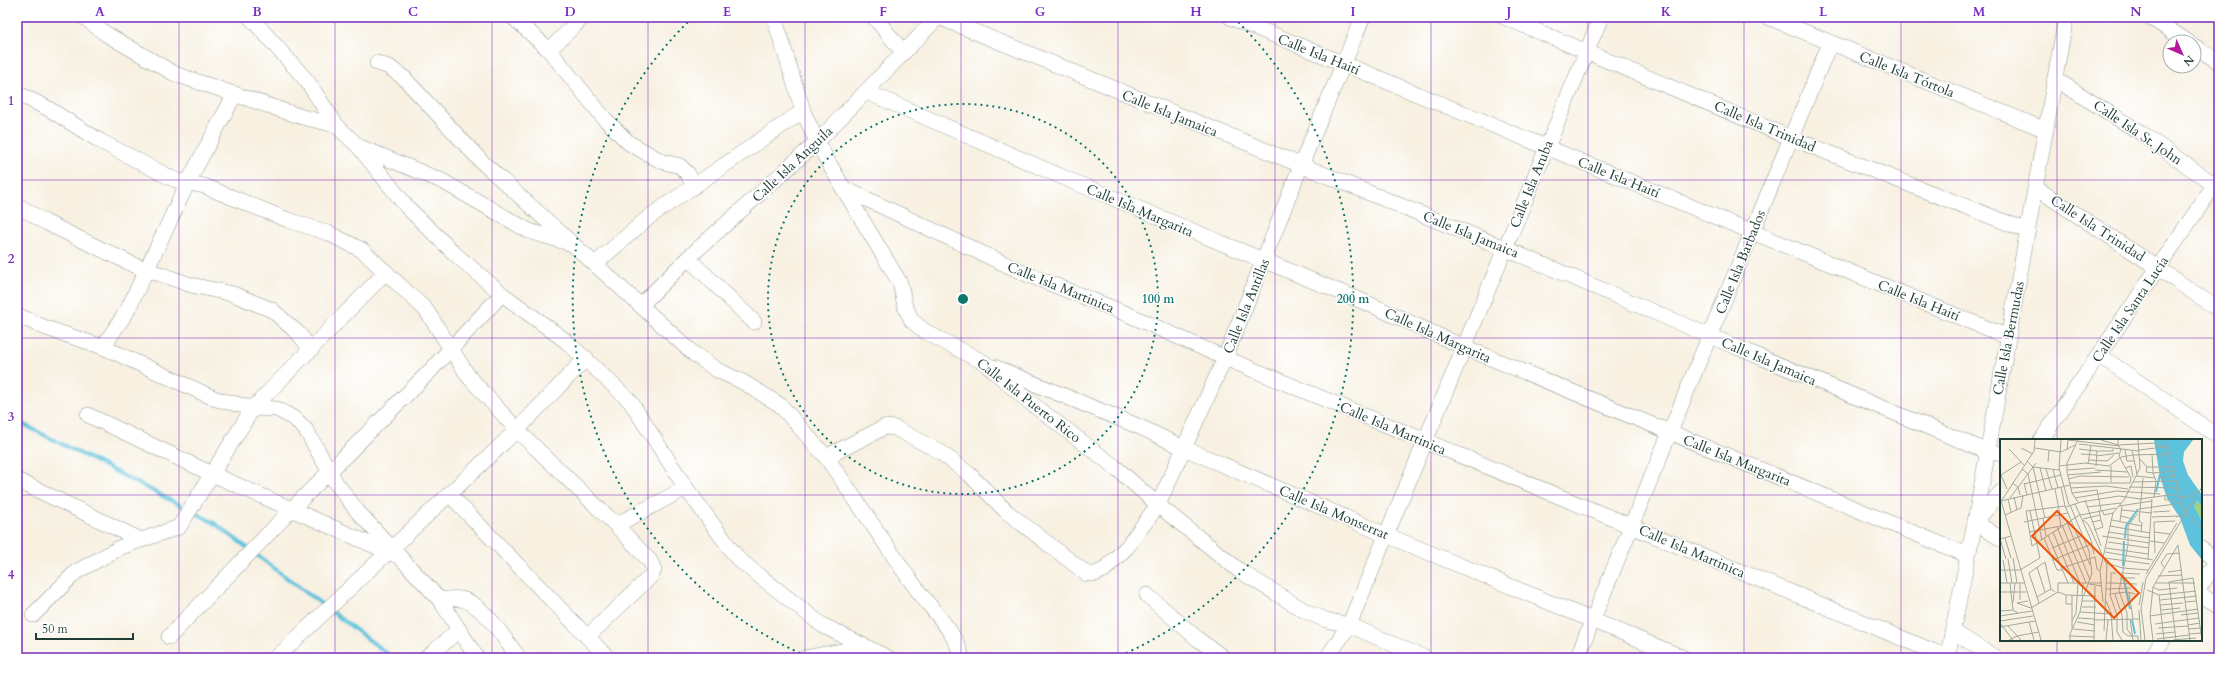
<svg xmlns="http://www.w3.org/2000/svg" width="2236" height="675" viewBox="0 0 2236 675" font-family="Cardo,serif">
<style>
.lines{fill:none;stroke-linecap:round;stroke-linejoin:round}
.stream{stroke:#5fc2dd;stroke-width:4}
.street-casing{stroke:#8c978b;stroke-width:16}
.street{stroke:#fff;stroke-width:15}
.grid{fill:none;stroke:#7b2cbf;stroke-width:1;stroke-opacity:0.55}
.ring{fill:none;stroke:#0f766e;stroke-width:2;stroke-dasharray:2 4}
.labels{text-anchor:middle;stroke-width:3;stroke-linejoin:round;paint-order:stroke}
.street-label{font-size:14px;fill:#1f3d34;stroke:#fff}
.inset-river{fill:none;stroke:#5fc2dd;stroke-width:2}
.inset-road{fill:none;stroke:#a1a99c;stroke-width:1}
.view{fill:#e8590c;fill-opacity:0.15;stroke:#e8590c;stroke-width:2}
.inset-edge{fill:none;stroke:#1f3d34;stroke-width:2}
.centre{fill:#0f766e;stroke:#fff;stroke-width:2}
.ring-label{font-size:12px;text-anchor:middle;font-weight:bold;fill:#0f766e;stroke:#fff;stroke-width:3;stroke-linejoin:round;paint-order:stroke}
.neatline{fill:none;stroke:#7b2cbf;stroke-width:1.5}
.grid-label{font-size:13px;text-anchor:middle;font-weight:bold;fill:#7b2cbf}
</style>
<rect width="100%" height="100%" fill="#fff"/>
<filter id="ink" filterUnits="userSpaceOnUse"><feTurbulence type="fractalNoise" baseFrequency=".025" numOctaves="2"/><feDisplacementMap in="SourceGraphic" scale="8" xChannelSelector="R" yChannelSelector="G"/><feConvolveMatrix kernelMatrix="1 2 1 2 8 2 1 2 1" color-interpolation-filters="sRGB"/></filter>
<filter id="wash" filterUnits="userSpaceOnUse"><feTurbulence type="fractalNoise" baseFrequency=".012" numOctaves="4" result="noise"/><feDisplacementMap in="SourceGraphic" scale="16" xChannelSelector="R" yChannelSelector="G"/><feGaussianBlur stdDeviation="0.9" result="paint"/><feColorMatrix in="noise" values="0 0 0 0 0 0 0 0 0 0 0 0 0 0 0 0 0 1.4 0 .05"/><feComposite in="paint" operator="in"/></filter>
<g filter="url(#wash)">
<rect width="100%" height="100%" fill="#f8f1e2"/>
<g class="lines">
<polyline class="stream" points="17,421 213,522 393,658"/>
</g>
</g>
<g filter="url(#ink)">
<g class="lines">
<defs>
<g id="street">
<polyline points="84,17 106,34 175,74 302,117 336,125"/>
<polyline points="250,17 307,81 336,125 359,147 407,207 455,254 502,294 566,341 630,401 686,488 738,559 822,625 888,658"/>
<polyline points="513,17 549,50 604,118 629,143 661,161 680,166 688,174 694,187"/>
<polyline points="774,17 803,111 817,142 843,188 900,283 905,306 912,321 926,332 985,363 1027,400 1115,467 1158,505 1240,571 1305,611 1326,620 1349,625 1425,658"/>
<polyline points="874,17 903,52"/>
<polyline points="939,17 1504,248 1710,336 1986,451 2001,454"/>
<polyline points="1230,17 2008,337"/>
<polyline points="1504,17 1791,138 2028,231"/>
<polyline points="1768,17 2046,130"/>
<polyline points="2150,17 2188,42"/>
<polyline points="2194,46 2219,62"/>
<polyline points="549,50 583,17"/>
<polyline points="377,63 389,67 404,78 481,161 694,354 717,370 743,382 780,405 826,457 885,427 895,428 939,451 969,474 1007,512 1087,574 1095,574 1104,570 1127,547 1158,505 1225,358 1301,165 1363,17"/>
<polyline points="2055,79 2141,133 2219,188"/>
<polyline points="867,92 1067,179 1369,304 1464,347 1967,555"/>
<polyline points="17,93 49,109 100,141 175,180 204,186 288,220 328,233 362,250 426,310 469,377 517,430 586,358"/>
<polyline points="360,147 442,181 529,231 572,244"/>
<polyline points="843,188 1024,273 1127,314 1225,358 1947,657"/>
<polyline points="2036,188 2158,268 2219,310"/>
<polyline points="17,205 45,222 134,265 191,285 233,294 272,310 299,334 311,350"/>
<polyline points="688,258 754,322"/>
<polyline points="595,264 649,217 803,111"/>
<polyline points="641,305 688,258 817,142 938,17"/>
<polyline points="17,315 46,328 103,347 216,399 253,408 277,409 295,419 306,430 336,483 358,512 440,600 477,658"/>
<polyline points="103,347 127,311 188,182 235,94"/>
<polyline points="2099,355 2219,437"/>
<polyline points="994,367 1140,427 1184,448 1386,535 1684,658"/>
<polyline points="88,415 212,474 395,555"/>
<polyline points="2041,440 2219,178"/>
<path d="M826,457C857,500 885,545 916,588C932,611 955,630 962,658"/>
<polyline points="17,480 141,540"/>
<polyline points="2001,492 1975,522 2001,539"/>
<polyline points="449,494 608,658"/>
<polyline points="616,525 686,488"/>
<polyline points="2201,549 2217,561"/>
<polyline points="2201,585 2219,558"/>
<polyline points="1147,595 1199,640 1224,658"/>
<polyline points="2201,595 2219,607"/>
<path d="M440,600C446,599 455,598 461,599C483,603 506,641 519,658"/>
<polyline points="33,615 76,572 121,547 179,527 253,408 386,272"/>
<polyline points="1952,631 1996,658"/>
<polyline points="169,637 291,510 430,371 502,294"/>
<polyline points="276,658 517,430 616,525 650,561 654,570 651,576 587,637"/>
<polyline points="426,658 459,630"/>
<polyline points="804,658 863,647"/>
<polyline points="1327,658 1349,625 1601,17"/>
<polyline points="1577,658 1830,43"/>
<polyline points="1947,658 1975,522 2066,17"/>
<polyline points="2151,658 2163,640"/>
</g>
</defs>
<use href="#street" class="street-casing"/>
<use href="#street" class="street"/>
</g>
</g>
<path class="grid" d="M179,17V658M335,17V658M492,17V658M648,17V658M805,17V658M961,17V658M1118,17V658M1275,17V658M1431,17V658M1588,17V658M1744,17V658M1901,17V658M2057,17V440M17,180H2219M17,338H2219M17,495H2001M2201,495H2219M2057,640V658"/>
<g class="ring">
<circle cx="963" cy="299" r="195"/>
<path d="M811 658A390 390 0 0 1 692 18M1234 18A390 390 0 0 1 1115 658"/>
</g>
<g class="labels">
<g class="street-label">
<text transform="translate(1319 54) rotate(22)" y="5">Calle Isla Haití</text>
<text transform="translate(1907 74) rotate(22)" y="5">Calle Isla Tórtola</text>
<text transform="translate(1170 113) rotate(22)" y="5">Calle Isla Jamaica</text>
<text transform="translate(1765 126) rotate(23)" y="5">Calle Isla Trinidad</text>
<text transform="translate(2138 132) rotate(34)" y="5">Calle Isla St. John</text>
<text transform="translate(792 164) rotate(-43)" y="5">Calle Isla Anguila</text>
<text transform="translate(1619 177) rotate(22)" y="5">Calle Isla Haití</text>
<text transform="translate(1531 184) rotate(-68)" y="5">Calle Isla Aruba</text>
<text transform="translate(1140 210) rotate(23)" y="5">Calle Isla Margarita</text>
<text transform="translate(2098 228) rotate(33)" y="5">Calle Isla Trinidad</text>
<text transform="translate(1471 234) rotate(22)" y="5">Calle Isla Jamaica</text>
<text transform="translate(1740 262) rotate(-68)" y="5">Calle Isla Barbados</text>
<text transform="translate(1061 287) rotate(22)" y="5">Calle Isla Martinica</text>
<text transform="translate(1919 300) rotate(22)" y="5">Calle Isla Haití</text>
<text transform="translate(1246 306) rotate(-68)" y="5">Calle Isla Antillas</text>
<text transform="translate(2130 309) rotate(-56)" y="5">Calle Isla Santa Lucía</text>
<text transform="translate(1438 335) rotate(24)" y="5">Calle Isla Margarita</text>
<text transform="translate(2008 338) rotate(-79)" y="5">Calle Isla Bermudas</text>
<text transform="translate(1769 361) rotate(23)" y="5">Calle Isla Jamaica</text>
<text transform="translate(1029 400) rotate(38)" y="5">Calle Isla Puerto Rico</text>
<text transform="translate(1393 428) rotate(23)" y="5">Calle Isla Martinica</text>
<text transform="translate(1737 460) rotate(22)" y="5">Calle Isla Margarita</text>
<text transform="translate(1334 512) rotate(23)" y="5">Calle Isla Monserrat</text>
<text transform="translate(1692 551) rotate(23)" y="5">Calle Isla Martinica</text>
</g>
</g>
<g transform="translate(2000 439)">
<rect width="202" height="202" fill="#f8f1e2"/>
<path d="M197,62L202,67V82L194,67Z" fill="#a4d17e"/>
<path d="M154,1H193L184,13L183,22L188,36L202,56V67L197,62L194,67L202,82V121L190,106L180,79L167,59L160,38Z" fill="#5fc2dd"/>
<path class="inset-river" d="M156,53L160,35M125,99L126,87L138,70M123,127L124,102M123,136L130,170M132,181L135,195"/>
<path class="inset-road" d="M61,1L59,29L69,66M78,1L67,24V33L72,54L78,63M101,1L118,6V1M165,1L183,69L202,90M79,5L139,12M21,9L33,15M35,9L61,13L75,6M9,10L24,26M79,10L97,12H113V10M67,11L68,1L119,7M125,11L127,22H134M139,11L164,8M132,12L133,16L169,15M81,15L96,16M152,15L153,34L174,32M163,16L164,28M96,17L119,14M140,20L147,28L146,33L153,34L156,42L154,59M89,21L107,22L114,16M27,22L33,28L45,79M48,23L49,11M88,25L91,6M59,27L85,24L109,27L121,18L133,16L137,35M96,27L97,12M111,27V43M33,28L59,31M147,28H173M40,29L46,52M126,29L131,27L133,38M22,30L28,35L42,101M46,30L52,50M53,31L58,49M67,31L95,29M95,31L128,33M67,36L101,33M136,37L155,39M160,39L175,36M68,40L80,37L129,38M133,43L177,42M12,44L18,48L20,56M24,44L27,56M69,44H130M130,44L131,39L119,17L121,10L118,6L157,4L167,10M24,45L61,36M61,48L65,67L90,126M129,48L179,49M71,49L106,47L128,50M7,50L1,36L21,23M55,50L60,76M72,54L97,51L101,71M165,57V61H175M0,58L41,201M14,58L17,71M10,59L36,24M75,59L116,52L160,55M8,60L11,73M2,61L34,12L35,1M85,61L101,107M1,62L70,46M75,65L91,101L94,115M70,66L89,112L92,134L84,156M65,67L26,72L32,107L81,75M119,67L152,62M66,68L81,63L119,57L140,60L169,56L188,58L197,52M87,68L121,64M139,70L182,64M102,71L104,76L113,74M122,71L152,74M153,73L170,72M5,76L21,69L23,56M81,76L116,69M121,77L133,80M152,78L177,77M176,78L183,76L185,71M43,79L46,97M83,80L100,76M83,81L88,85L107,126L104,192M112,81L142,87M120,82L122,67M24,83L68,74M67,83L90,141M93,83L101,81L99,71M154,83L155,114M154,83L175,82M62,86L86,144M110,87L150,94M57,88L80,144M94,91L103,88L101,81M29,93L61,87L59,76M53,93L74,144M108,93L150,99M141,93L142,84L139,82L143,39M154,93L170,95M48,96L68,144M102,97L150,104M5,99L11,119M44,99L57,131H63M150,102L164,104M108,103L149,109M178,106L190,201M52,109L83,96M106,109L148,115M105,113L153,121M13,119L17,144M104,119L150,125M6,120L0,100L11,97M8,120L12,144M148,120L152,60M3,121L7,144M53,121L89,106M106,124L123,129L148,131M37,128L45,153M164,128L161,124L167,115L180,114M62,129L95,118L97,130L100,132L103,163M0,131H20L40,119L30,72M100,132L113,74L124,61L140,29L138,1M168,133L182,131M116,134H111V144L137,145M121,134L140,135M146,135L177,84M158,137L182,136M120,139H135M0,144H24M10,144L13,171M20,144V161M106,144H111L110,156L117,176V193L122,201M155,144H195M89,145L102,147M153,148L159,151L177,149M106,150L131,149M147,151L159,156L164,201M0,153H26M58,153V144H102M129,154L133,180M110,155L127,153L135,155M115,155L122,176L123,193L128,197H138V201M66,156V165H72M72,156V190M82,156L83,144M159,156L196,152M37,158L51,150M160,161L197,157M28,162L17,164L31,169L58,153L66,156L96,157M82,162H96M106,162L111,174L113,201M185,163L197,162M13,164L15,144M39,164L29,134L45,123L51,150L55,153M139,166L143,143M160,166L183,164M82,168H96M139,171L141,201M161,171L180,169M0,172L13,171L18,174M80,173L112,175M181,176L198,174M0,177L32,172M150,177L153,148L178,106M78,179L95,180M130,180L133,201M95,181L140,180M0,182L33,177M72,182L76,174L78,144M29,183L34,201M77,183L95,186M0,184L13,201M155,185L199,179M188,186L200,184M8,187L21,201M0,188L35,182M158,189L188,187M73,190L95,192M188,190L200,189M156,195L175,193M189,195L201,194M69,197L95,198M132,197L127,190V174L119,152L128,106V87L138,74M157,200L189,196M9,201L17,197L39,193M70,201V195L80,173L83,156M94,201L95,147M106,201L108,181M145,201L141,169L146,139L202,48M153,201L150,177L198,170M173,201L196,199M176,201L169,143L193,139L202,201"/>
<path class="view" d="M57,72L139,154L114,179L32,97Z"/>
<rect width="202" height="202" class="inset-edge"/>
</g>
<circle cx="963" cy="299" r="6" class="centre"/>
<g class="ring-label">
<text x="1158" y="303">100 m</text>
<text x="1353" y="303">200 m</text>
</g>
<rect width="2236" height="675" fill="none" stroke="#fff" stroke-width="44"/>
<g transform="translate(2182 54) rotate(135)"><circle r="19" fill="#ffffff" stroke="#a5b1ae"/>
<path d="M0-3L7 15L0 10L-7 15Z" fill="#b5179e"/>
<text y="-6" font-size="11" font-weight="bold" text-anchor="middle" fill="#1f3d34">N</text>
</g>
<path d="M36 633v6h97v-6" fill="none" stroke="#1f3d34" stroke-width="2"/>
<text x="42" y="633" font-size="12" fill="#1f3d34" stroke="#ffffff" stroke-width="3" paint-order="stroke">50 m</text>
<rect x="22" y="22" width="2192" height="631" class="neatline"/>
<g class="grid-label">
<text x="100" y="16">A</text>
<text x="257" y="16">B</text>
<text x="413" y="16">C</text>
<text x="570" y="16">D</text>
<text x="727" y="16">E</text>
<text x="883" y="16">F</text>
<text x="1040" y="16">G</text>
<text x="1196" y="16">H</text>
<text x="1353" y="16">I</text>
<text x="1509" y="16">J</text>
<text x="1666" y="16">K</text>
<text x="1823" y="16">L</text>
<text x="1979" y="16">M</text>
<text x="2136" y="16">N</text>
<text x="11" y="105">1</text>
<text x="11" y="263">2</text>
<text x="11" y="421">3</text>
<text x="11" y="579">4</text>
</g>
</svg>
